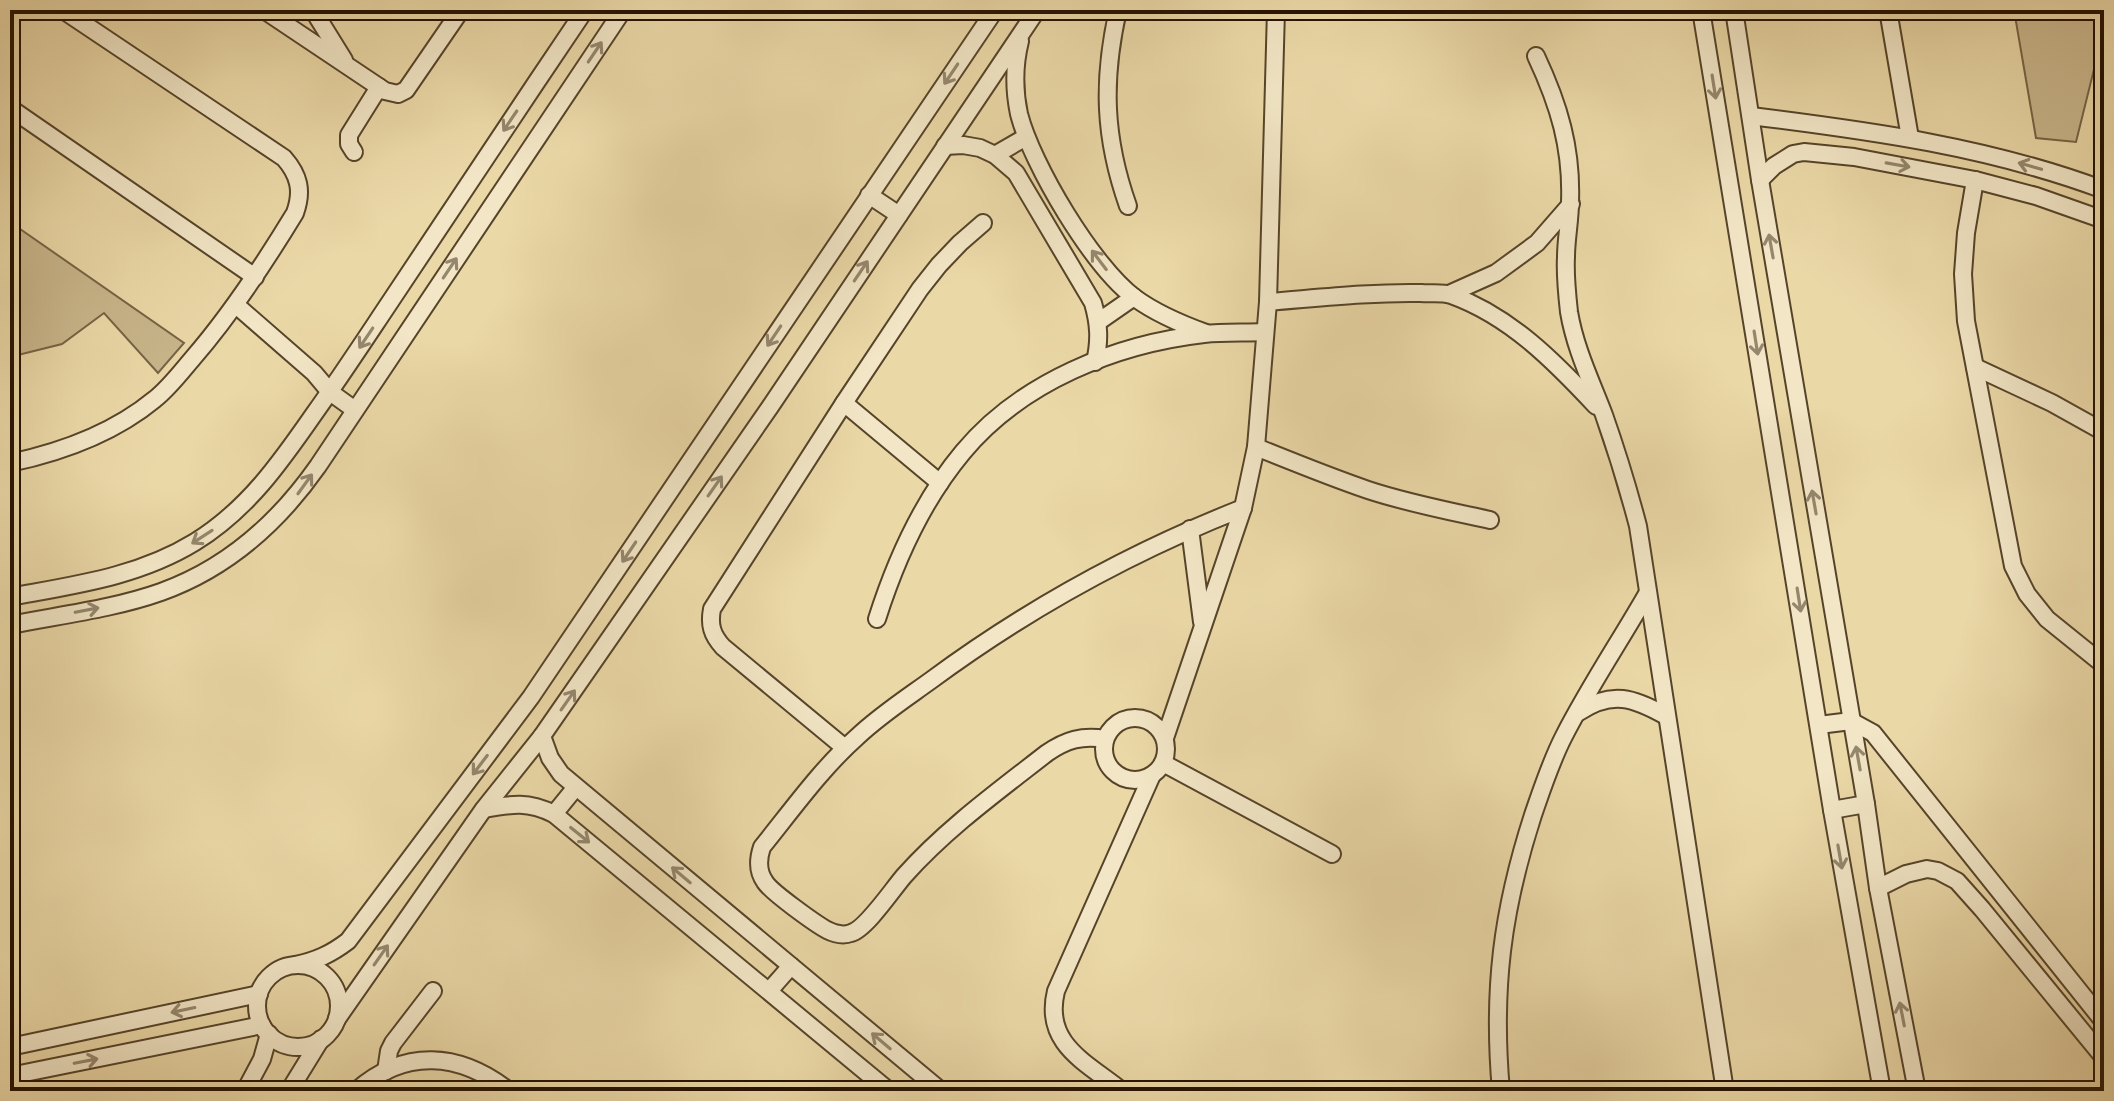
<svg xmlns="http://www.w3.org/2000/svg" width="2114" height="1101" viewBox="0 0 2114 1101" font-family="'IM FELL Great Primer',serif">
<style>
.green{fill:#c9b68b;stroke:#766446;stroke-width:2}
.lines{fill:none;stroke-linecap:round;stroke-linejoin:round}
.minor-casing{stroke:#56442a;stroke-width:20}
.minor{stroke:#f2e6c6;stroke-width:16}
.oneway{stroke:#95876d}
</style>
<rect width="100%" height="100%" fill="#ebd8a7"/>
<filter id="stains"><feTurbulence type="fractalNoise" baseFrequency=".0025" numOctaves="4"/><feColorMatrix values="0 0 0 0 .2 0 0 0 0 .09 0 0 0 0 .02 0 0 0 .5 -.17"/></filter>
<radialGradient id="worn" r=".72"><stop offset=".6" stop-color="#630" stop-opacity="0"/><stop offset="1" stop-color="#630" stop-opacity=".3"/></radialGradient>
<g class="green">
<polygon points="2014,10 2104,10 2104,29 2076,142 2036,138"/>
<polygon points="10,222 184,343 158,373 104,313 62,344 10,357"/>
</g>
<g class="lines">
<defs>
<g id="minor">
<polyline points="264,10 385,91 398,94 406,90 461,10"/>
<polyline points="313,10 344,60"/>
<path d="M1118,10C1102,81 1104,138 1128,206"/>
<polyline points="1701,10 1832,810 1882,1091"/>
<polyline points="1734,10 1760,180 1866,804 1878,888 1917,1091"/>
<polyline points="1888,10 1910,138"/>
<path d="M1020,41C1014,65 1014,90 1019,114C1032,165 1093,267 1135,298C1157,314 1181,324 1206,333"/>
<path d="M1536,56C1559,105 1572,148 1570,202C1570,221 1566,239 1566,257C1565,274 1567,294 1569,312C1575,348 1591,381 1604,415C1617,452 1628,488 1638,526L1725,1091"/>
<polyline points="10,108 255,277"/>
<path d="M1751,116C1872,131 1989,147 2104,190"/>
<path d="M945,146L963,145L980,148L995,155L1016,173L1093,303C1099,324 1100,340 1095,362"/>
<polyline points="354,152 349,144 349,135 379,87"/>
<polyline points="995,155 1026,137"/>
<polyline points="1760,180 1774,166 1793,154 1804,152 1854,157 1975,180 2036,196 2104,220"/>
<polyline points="1975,180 1966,233 1963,274 1966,321 2013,566 2027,594 2047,619 2104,665"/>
<polyline points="869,195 899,215"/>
<polyline points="1449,294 1496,273 1537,243 1571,204"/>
<path d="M1268,302C1319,298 1370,292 1421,293C1430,294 1442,292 1451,295C1510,316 1555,362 1596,406"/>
<polyline points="236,305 314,373 330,392 355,410"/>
<polyline points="1098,322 1134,297"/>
<polyline points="1975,367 2052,403 2104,432"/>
<polyline points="844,403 940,483"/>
<path d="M1256,447C1293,462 1330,477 1368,490C1407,503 1449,511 1490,520"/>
<path d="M10,463C62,452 114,433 155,399C169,388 181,372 193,358C232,313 264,264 295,213C303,191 299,175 284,158L63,10"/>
<polyline points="1190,529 1202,622"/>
<path d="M10,597C74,585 138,577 195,542C247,510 280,463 314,414C339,379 362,344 386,308C452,209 518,109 585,10"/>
<path d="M877,619C896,559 922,501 963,452C1021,382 1116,344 1204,334C1224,332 1245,333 1265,332"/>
<path d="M10,625C60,615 113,609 161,592C228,568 278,523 318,466L623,10"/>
<path d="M1579,712C1612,690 1634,698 1666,716"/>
<circle cx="1135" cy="749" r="31"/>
<polyline points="1819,725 1851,721 1873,733 2104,1022"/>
<polyline points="542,736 550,758 561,774 941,1091"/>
<polyline points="1165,738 1243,508 1256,447 1268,302 1276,10"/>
<path d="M1105,739C1082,735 1066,740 1047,753C997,792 946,829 904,876C892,890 866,929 851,933C843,936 835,934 827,930C816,924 771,892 765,882C757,871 758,859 762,847C792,810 821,769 857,737C879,716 905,699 930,681C1026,610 1131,552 1243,508"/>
<path d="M845,748L723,647C712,635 709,625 712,609L844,403L920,289L939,265L960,243L983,223"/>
<polyline points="1163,763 1332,854"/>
<path d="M484,809C512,804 528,801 554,814L889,1091"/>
<polyline points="1832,810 1866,804"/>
<polyline points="554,814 576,787"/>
<polyline points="1878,888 1906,874 1927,869 1938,871 1957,881 1982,909 2104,1058"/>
<path d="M295,965C316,961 331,954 348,941L531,697L995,10"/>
<circle cx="298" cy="1006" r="41"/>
<polyline points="769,991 791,966"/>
<polyline points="337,1019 483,810 542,736 770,407 1037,10"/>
<polyline points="10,1047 259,994"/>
<polyline points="386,1071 389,1051 393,1043 433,991"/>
<polyline points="10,1076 262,1025"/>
<polyline points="245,1091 262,1059 269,1034"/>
<polyline points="289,1091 321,1039"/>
<path d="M356,1091C405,1048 459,1052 509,1091"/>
<path d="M1122,1091C1086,1062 1043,1044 1056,991L1152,775"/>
<path d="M1501,1091C1492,990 1502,911 1533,815C1542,789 1551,761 1564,736C1589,687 1620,641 1647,594"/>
</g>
</defs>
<use href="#minor" class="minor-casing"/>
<use href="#minor" class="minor"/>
</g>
<defs><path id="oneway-shaft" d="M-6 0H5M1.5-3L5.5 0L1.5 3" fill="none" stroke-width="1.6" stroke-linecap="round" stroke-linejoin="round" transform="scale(2)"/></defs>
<g class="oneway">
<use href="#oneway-shaft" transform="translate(595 52) rotate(-56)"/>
<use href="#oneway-shaft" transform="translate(951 74) rotate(124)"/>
<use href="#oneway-shaft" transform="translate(1714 87) rotate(81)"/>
<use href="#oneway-shaft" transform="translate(510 121) rotate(124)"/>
<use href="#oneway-shaft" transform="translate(1898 165) rotate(10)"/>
<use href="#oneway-shaft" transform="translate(2030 166) rotate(-164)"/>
<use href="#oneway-shaft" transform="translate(1771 246) rotate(-100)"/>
<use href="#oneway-shaft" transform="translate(1099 260) rotate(-127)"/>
<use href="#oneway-shaft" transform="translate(450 268) rotate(-56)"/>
<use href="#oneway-shaft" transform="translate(861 271) rotate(-56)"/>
<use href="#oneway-shaft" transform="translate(774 336) rotate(124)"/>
<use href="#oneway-shaft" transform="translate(366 338) rotate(124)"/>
<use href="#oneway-shaft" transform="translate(1756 343) rotate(81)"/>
<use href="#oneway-shaft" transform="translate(305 484) rotate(-54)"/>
<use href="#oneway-shaft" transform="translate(715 486) rotate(-55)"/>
<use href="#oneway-shaft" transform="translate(1814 502) rotate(-100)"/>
<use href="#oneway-shaft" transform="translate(202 537) rotate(147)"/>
<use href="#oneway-shaft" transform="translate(629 552) rotate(124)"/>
<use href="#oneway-shaft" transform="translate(1799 600) rotate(81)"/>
<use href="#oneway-shaft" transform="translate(87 610) rotate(-11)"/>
<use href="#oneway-shaft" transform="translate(568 700) rotate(-55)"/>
<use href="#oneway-shaft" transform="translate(1858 758) rotate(-100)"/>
<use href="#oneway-shaft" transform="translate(480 765) rotate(127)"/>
<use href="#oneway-shaft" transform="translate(580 835) rotate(39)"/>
<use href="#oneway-shaft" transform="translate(1840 857) rotate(80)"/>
<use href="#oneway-shaft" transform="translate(681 875) rotate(-140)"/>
<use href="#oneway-shaft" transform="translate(381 955) rotate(-55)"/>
<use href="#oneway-shaft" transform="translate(183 1010) rotate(168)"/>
<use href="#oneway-shaft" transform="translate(1902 1014) rotate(-101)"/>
<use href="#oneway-shaft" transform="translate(881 1041) rotate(-140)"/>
<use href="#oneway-shaft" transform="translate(86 1061) rotate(-11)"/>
</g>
<rect width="2114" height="1101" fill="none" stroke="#ebd8a7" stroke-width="40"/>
<rect x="12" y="12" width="2090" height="1077" fill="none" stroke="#241201" stroke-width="4"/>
<rect x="20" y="20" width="2074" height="1061" fill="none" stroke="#241201" stroke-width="2"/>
<rect width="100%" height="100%" filter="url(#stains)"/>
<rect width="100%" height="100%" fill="url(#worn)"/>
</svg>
